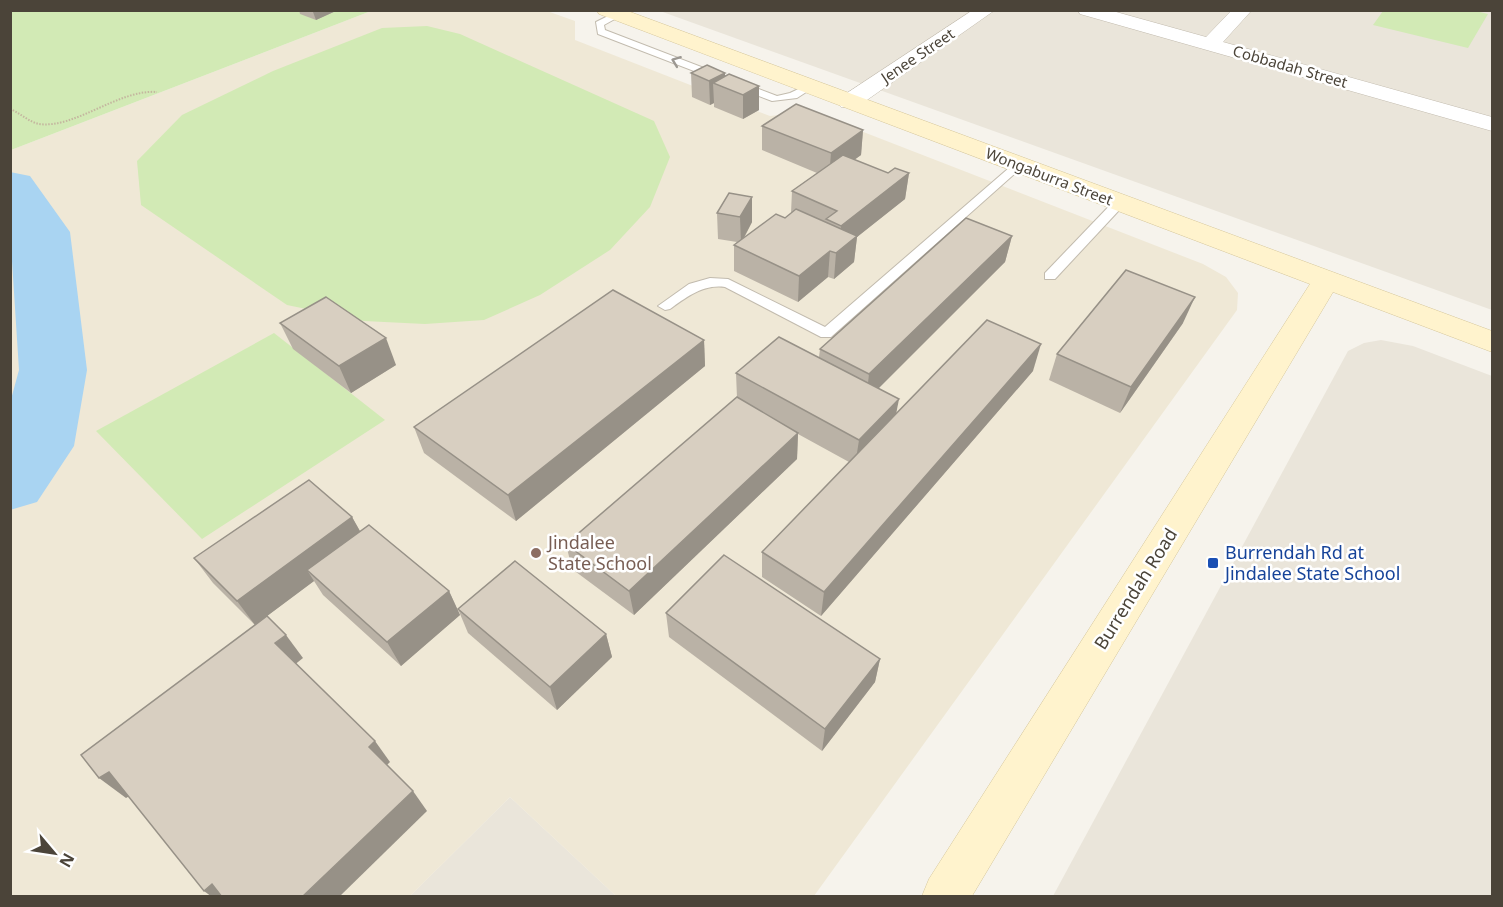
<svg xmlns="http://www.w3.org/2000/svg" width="1503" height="907" viewBox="0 0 1503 907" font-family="'Noto Sans',sans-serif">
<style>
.residential{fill:#eae5da}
.education{fill:#efe8d6}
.green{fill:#d2eab5}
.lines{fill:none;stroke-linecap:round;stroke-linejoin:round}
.river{fill:#a9d4f2;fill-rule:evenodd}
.lane-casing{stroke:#c2bbae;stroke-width:2}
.street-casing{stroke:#c2bbae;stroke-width:1}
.secondary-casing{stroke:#d6c79b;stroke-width:1}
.path{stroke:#c4b79f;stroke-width:2;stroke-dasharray:1.5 1.5;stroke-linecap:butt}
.lane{fill:#fff;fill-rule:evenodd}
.street{fill:#fff;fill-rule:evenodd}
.secondary{fill:#fff3cd;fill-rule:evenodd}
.wall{fill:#bab2a6}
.shaded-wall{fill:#979187}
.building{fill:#d8cfc1;stroke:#979187;stroke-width:1.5}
.oneway{stroke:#9c9892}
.education-dot{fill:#8d6e63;stroke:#fff;stroke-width:2}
.transit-dot{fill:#1a4fb4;stroke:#fff;stroke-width:2}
.labels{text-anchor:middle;stroke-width:5;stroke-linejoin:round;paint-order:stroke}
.far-street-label{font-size:15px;fill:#4b4439;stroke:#fff}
.education-label{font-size:18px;fill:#785e54;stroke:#fff;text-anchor:start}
.transit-label{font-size:18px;fill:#164399;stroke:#fff;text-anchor:start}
.street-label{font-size:18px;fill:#4b4439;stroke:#fff}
</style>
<rect width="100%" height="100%" fill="#f6f3ec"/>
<g class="residential">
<polygon points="660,11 1492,11 1492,310"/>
<polygon points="1381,340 1413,346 1492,376 1492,896 1053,896 1348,351 1364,343"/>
<polygon points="510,797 616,896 410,896"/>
</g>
<polygon class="education" points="371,11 547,11 575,21 575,40 770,116 805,112 817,114 1203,264 1226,277 1238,293 1237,310 814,896 616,896 510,797 410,896 11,896 11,150"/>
<g class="green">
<polygon points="1472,10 1488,14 1468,48 1373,25 1383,11"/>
<polygon points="11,11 371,11 11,150"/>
<polygon points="427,26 460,34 654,121 670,157 650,207 610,250 540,295 484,320 425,324 364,321 287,305 141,205 137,161 182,115 273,71 382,28"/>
<polygon points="274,333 385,420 202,539 96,431"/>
</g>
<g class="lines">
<polygon class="river" points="10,172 30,176 70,232 87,370 74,446 37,502 10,510 10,403 19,370 10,230"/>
<defs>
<g id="lane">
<polygon points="614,13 622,15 604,25 605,30 777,96 790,93 809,84 814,87 797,98 772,101 598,34 596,22"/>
<path d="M1017,161L1023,165L1021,168L831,337H821L725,287C703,284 687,297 670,309L665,310L658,306L689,284L710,278L728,279L825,327Z"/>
<polygon points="1119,199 1123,200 1123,206 1055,279 1045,279 1045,273 1115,200"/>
</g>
<g id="street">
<polygon points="973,10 995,10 857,107 841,107 838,102 841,97"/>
<polygon points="1078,10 1109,10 1206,37 1232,10 1252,10 1223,42 1492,117 1492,131 1080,14"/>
</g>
<polygon id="secondary" points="597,10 625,10 1492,331 1492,352 1333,292 972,896 922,896 929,879 1310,284 599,14"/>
</defs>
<use href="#lane" class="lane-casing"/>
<use href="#street" class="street-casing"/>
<use href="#secondary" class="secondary-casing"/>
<path class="path" d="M10,109C20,113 29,122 39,124C75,129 119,89 157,92"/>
<use href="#lane" class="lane"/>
<use href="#street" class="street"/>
<use href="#secondary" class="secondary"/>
</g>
<g class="wall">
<polygon points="299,10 338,10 316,20 300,14"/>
<polygon points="691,73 725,77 759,110 743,119 714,107 714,103 710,105 692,97"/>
<polygon points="762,126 863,130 861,155 854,160 888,173 909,173 905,199 857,237 854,262 834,279 828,277 798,302 734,271 734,245 737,242 718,239 717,213 752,197 752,222 744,238 785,218 791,213 792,191 817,173 762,150"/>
<polygon points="1012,236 1005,262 878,388 896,413 1033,371 821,616 762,577 762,552 849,462 798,434 797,459 634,615 572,569 566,544 737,398 736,373 819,357 820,349"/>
<polygon points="280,323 396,365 351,393 293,349"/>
<polygon points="1183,323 1120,413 1049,380 1057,354"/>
<polygon points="704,340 705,366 516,521 424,453 414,427"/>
<polygon points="352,517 360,531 449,591 460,615 401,666 323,595 314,581 255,625 213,583 194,558"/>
<polygon points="458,609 606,634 612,657 557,710 468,633"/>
<polygon points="666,613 880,659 875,682 822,751 669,637"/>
</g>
<g class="shaded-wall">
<polygon points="316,10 338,10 316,20 313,12"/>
<polygon points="725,73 725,88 713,83 714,103 710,105 709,81"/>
<polygon points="759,86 759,110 743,119 743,95"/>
<polygon points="863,130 861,155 829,178 831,153"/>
<polygon points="909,173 905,199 857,237 854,262 834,279 836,253 839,251 841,226"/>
<polygon points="752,197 752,222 741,243 740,217"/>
<polygon points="1012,236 1005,262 866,401 869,374"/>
<polygon points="830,251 828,277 798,302 799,276"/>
<polygon points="1195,297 1183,323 1120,413 1131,387"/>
<polygon points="386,338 396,365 351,393 339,366"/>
<polygon points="704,340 705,366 516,521 508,495"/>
<polygon points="1041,344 1033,371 821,616 824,592"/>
<polygon points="899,399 894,425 855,466 859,440"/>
<polygon points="798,433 797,459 634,615 629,591"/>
<polygon points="352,517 366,542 307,570 314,581 255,625 237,601"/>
<polygon points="449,591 460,615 401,666 387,642"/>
<polygon points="606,634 612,657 557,710 550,687"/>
<polygon points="286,635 303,658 293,666 275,643"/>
<polygon points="880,659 875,682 822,751 825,729"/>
<polygon points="375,741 390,762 384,768 369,747"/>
<polygon points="109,772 135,793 126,798 99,778"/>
<polygon points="413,791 427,811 339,897 302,897"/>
<polygon points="212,884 229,897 212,897 204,891"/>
</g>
<g class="building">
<polygon points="707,65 725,73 709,81 691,73"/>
<polygon points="729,74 759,86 743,95 713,83"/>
<polygon points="796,104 863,130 831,153 762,126"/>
<polygon points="843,155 888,173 895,168 909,173 841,226 826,219 837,211 792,191"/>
<polygon points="729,193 752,197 740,217 717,213"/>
<polygon points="796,209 857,236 836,253 830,251 799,276 734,245 776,214 785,218"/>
<polygon points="966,218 1012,236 869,374 820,349"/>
<polygon points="1126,270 1195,297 1131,387 1057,354"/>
<polygon points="613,290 704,340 508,495 414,427"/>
<polygon points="326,297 386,338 339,366 280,323"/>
<polygon points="987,320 1041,344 824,592 762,552"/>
<polygon points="779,337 899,399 859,440 736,373"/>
<polygon points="737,397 798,433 629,591 566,544"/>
<polygon points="309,480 352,517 237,601 194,558"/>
<polygon points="369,525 449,591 387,642 307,570"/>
<polygon points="724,555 880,659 825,729 666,613"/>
<polygon points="515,561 606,634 550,687 458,609"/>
<polygon points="267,616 286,635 275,643 375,741 369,747 413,791 302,897 222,897 212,884 204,891 109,772 99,778 81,755"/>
</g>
<defs><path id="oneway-chevron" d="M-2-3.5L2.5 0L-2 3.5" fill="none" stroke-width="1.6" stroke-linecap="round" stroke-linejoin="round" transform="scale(1.5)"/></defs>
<use class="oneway" href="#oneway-chevron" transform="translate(676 61) rotate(-159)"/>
<circle class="education-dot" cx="536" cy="553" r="6"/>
<rect class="transit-dot" x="1207" y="557" width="12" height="12" rx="3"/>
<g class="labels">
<g class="far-street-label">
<text transform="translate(918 56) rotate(-34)" y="5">Jenee Street</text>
<text transform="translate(1290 67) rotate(16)" y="5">Cobbadah Street</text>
<text transform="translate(1049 177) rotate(21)" y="5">Wongaburra Street</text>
</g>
<g class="education-label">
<text x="548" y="549">Jindalee<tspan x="548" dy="21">State School</tspan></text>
</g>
<g class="transit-label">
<text x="1225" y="559">Burrendah Rd at<tspan x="1225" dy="21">Jindalee State School</tspan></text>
</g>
<g class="street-label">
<text transform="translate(1136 589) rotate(-58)" y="6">Burrendah Road</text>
</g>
</g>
<rect width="1503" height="907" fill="none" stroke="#4b4439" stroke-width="24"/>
<g transform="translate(54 853) rotate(119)" stroke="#ffffff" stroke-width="4.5" paint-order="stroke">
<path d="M0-4.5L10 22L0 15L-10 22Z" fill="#4b4439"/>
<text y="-9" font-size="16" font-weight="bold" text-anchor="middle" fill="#4b4439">N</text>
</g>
</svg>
